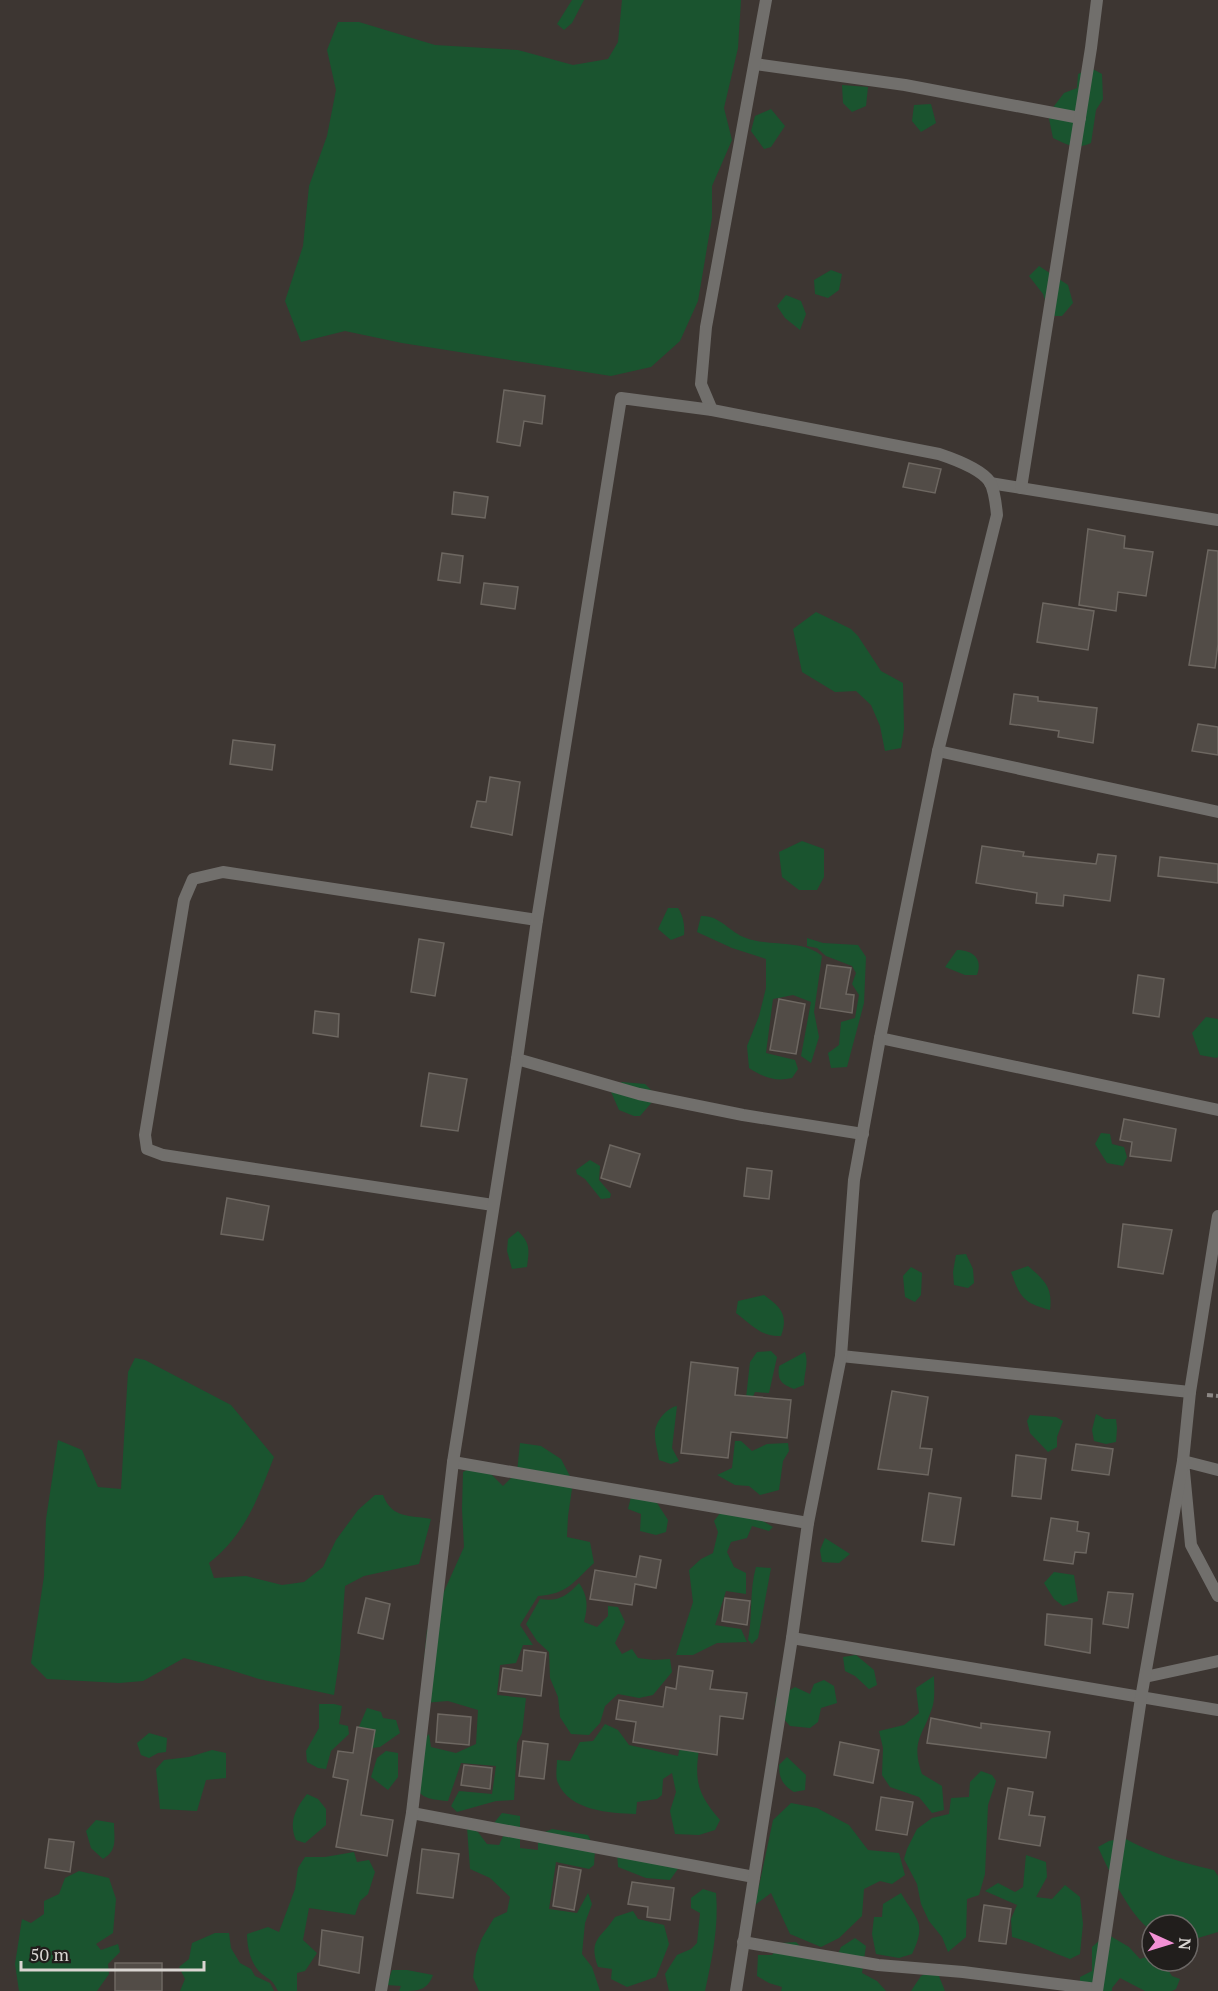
<svg xmlns="http://www.w3.org/2000/svg" width="1218" height="1991" viewBox="0 0 1218 1991" font-family="'PT Serif',serif">
<style>
.green{fill:#1a542f}
.building{fill:#524c47;stroke:#6d6761;stroke-width:1.5}
.lines{fill:none;stroke-linecap:round;stroke-linejoin:round}
.path{stroke:#8d8885;stroke-width:4;stroke-dasharray:6 3;stroke-linecap:butt}
.street{stroke:#716f6c;stroke-width:12}
</style>
<rect width="100%" height="100%" fill="#3d3632"/>
<g class="green">
<polygon points="572,0 584,0 572,23 564,30 557,24"/>
<polygon points="622,0 741,0 738,48 724,108 732,140 712,186 712,218 698,301 680,341 651,367 611,376 402,343 345,331 301,342 285,301 303,246 309,186 327,136 336,90 327,50 338,22 359,22 435,45 518,50 573,65 608,59 618,42"/>
<path d="M1091,68L1102,74L1103,99L1096,110L1091,143C1076,150 1068,145 1053,138L1048,114L1064,93L1077,88L1078,74Z"/>
<polygon points="842,85 868,87 866,106 852,112 843,103"/>
<polygon points="931,104 936,123 921,132 912,121 914,105"/>
<polygon points="771,109 785,126 771,147 764,149 751,131 755,116"/>
<polygon points="1039,266 1068,285 1073,303 1062,316 1050,316 1043,294 1029,276"/>
<polygon points="831,270 842,274 839,290 828,298 815,294 814,280"/>
<polygon points="786,295 801,301 806,314 800,330 785,318 777,306"/>
<polygon points="816,612 851,629 858,636 881,671 903,683 904,729 901,748 885,751 880,726 871,705 856,691 835,692 802,672 793,629"/>
<polygon points="802,841 824,849 824,877 817,890 799,890 782,877 779,852"/>
<path d="M668,908H678C683,915 685,926 684,935L671,940L658,929Z"/>
<path d="M701,916C720,915 729,932 746,938C770,947 802,939 822,956L814,1012L819,1037L811,1063L801,1056L811,1002L793,995L773,999L766,1053L795,1060L798,1069L792,1078C775,1082 763,1077 749,1068L747,1046L759,1016L766,988V959L732,948L697,932Z"/>
<polygon points="807,938 823,943 858,945 866,957 864,1003 847,1067 831,1068 828,1053 839,1045 841,1022 855,1018 859,995 852,984 856,973 852,966 826,956 817,948 807,946"/>
<path d="M957,950C973,950 983,959 977,975H965L945,967Z"/>
<polygon points="1206,1017 1218,1019 1218,1057 1216,1058 1200,1055 1192,1033"/>
<polygon points="622,1082 645,1084 654,1093 653,1101 640,1116 634,1116 619,1110 611,1092"/>
<polygon points="1101,1133 1110,1134 1112,1144 1124,1147 1127,1157 1123,1166 1107,1163 1095,1144"/>
<polygon points="590,1160 600,1166 599,1180 611,1194 610,1198 601,1199 585,1179 577,1174 576,1170"/>
<path d="M518,1231C531,1244 529,1250 527,1267L512,1269L507,1251L508,1239Z"/>
<polygon points="966,1254 973,1269 974,1283 968,1288 954,1285 953,1272 956,1255"/>
<path d="M1028,1266C1044,1280 1053,1287 1050,1310C1023,1303 1020,1297 1011,1272Z"/>
<polygon points="911,1267 922,1273 921,1295 915,1302 905,1297 903,1276"/>
<path d="M764,1295C780,1307 789,1314 781,1336C761,1337 752,1325 736,1313L738,1301Z"/>
<polygon points="771,1351 777,1357 769,1393 755,1392 751,1401 746,1398 750,1362 757,1352"/>
<path d="M805,1352C809,1364 804,1373 804,1385L794,1389C782,1384 777,1381 779,1366Z"/>
<path d="M135,1358L145,1360L231,1405L274,1457C258,1498 245,1535 209,1563L214,1578L246,1576L282,1585L304,1582L323,1567L336,1540L358,1510L375,1495H383C392,1519 410,1515 431,1519L419,1564L364,1576L345,1586L340,1654L334,1695L259,1679L227,1669L184,1658L143,1681L119,1683L47,1679L31,1663L44,1576L46,1519L58,1440L82,1450L98,1487L121,1489L128,1372Z"/>
<path d="M677,1406L672,1448L679,1461L671,1464L659,1460C658,1452 655,1443 655,1435C654,1423 666,1408 677,1406Z"/>
<polygon points="1096,1414 1105,1419 1116,1419 1117,1428 1116,1442 1106,1444 1094,1441 1092,1430"/>
<polygon points="1030,1415 1056,1417 1063,1421 1057,1437 1057,1447 1048,1452 1030,1433 1027,1421"/>
<polygon points="735,1441 741,1441 752,1451 767,1444 788,1443 789,1451 783,1461 779,1490 760,1495 749,1486 735,1485 717,1475 732,1468"/>
<path d="M520,1443L541,1446L561,1459L573,1482L568,1516L567,1537L590,1542L594,1563C573,1582 568,1594 538,1596L520,1625L533,1645H523L516,1663L500,1665L497,1695L526,1698L522,1733L517,1743L514,1800L496,1801L457,1812L451,1806L459,1791L492,1794L496,1766L461,1763L448,1801C425,1799 421,1798 410,1779L420,1765L417,1746L429,1734L431,1747L456,1753L476,1744L478,1710L448,1701L423,1703L422,1683L427,1630L436,1622L442,1596L464,1547L462,1509L463,1472L476,1465L490,1473L503,1486L517,1472Z"/>
<polygon points="632,1493 657,1503 668,1520 666,1532 656,1535 640,1531 641,1514 628,1509"/>
<polygon points="724,1508 751,1514 773,1527 769,1531 752,1526 747,1538 731,1542 727,1552 734,1567 746,1573 746,1594 726,1591 715,1625 741,1629 747,1642 717,1643 693,1655 676,1655 693,1602 689,1570 701,1559 713,1553 718,1532 714,1521"/>
<polygon points="825,1538 850,1554 839,1563 822,1562 820,1550"/>
<path d="M756,1567L771,1568L758,1638L752,1644L748,1640C753,1616 749,1591 756,1567Z"/>
<polygon points="1054,1572 1074,1575 1078,1601 1063,1606 1054,1599 1044,1583"/>
<path d="M579,1583C588,1596 588,1607 584,1622L597,1627L608,1616V1606L618,1607L625,1622L615,1643L622,1654L632,1649L638,1658L654,1660L670,1659L672,1672L653,1695L639,1698L618,1694L605,1706L600,1723L589,1735L571,1734L560,1717L558,1697L550,1678L549,1652L537,1641L526,1624L540,1599C558,1602 567,1596 579,1583Z"/>
<polygon points="856,1655 874,1670 877,1685 869,1689 855,1676 845,1671 843,1657"/>
<path d="M934,1676C934,1685 935,1696 933,1705C924,1735 910,1740 922,1774L942,1786L944,1810L932,1813L919,1797L890,1787L882,1775L883,1748L879,1731L904,1725L919,1713L916,1688Z"/>
<polygon points="824,1680 834,1686 837,1703 821,1708 818,1722 810,1728 790,1726 775,1709 776,1698 795,1687 810,1694 814,1684"/>
<polygon points="319,1704 334,1704 342,1706 339,1724 348,1726 349,1734 331,1751 326,1769 318,1768 307,1762 306,1751 319,1728"/>
<polygon points="367,1708 381,1712 383,1718 396,1720 400,1733 380,1747 364,1749 355,1736"/>
<path d="M605,1724L618,1730L629,1745L678,1756L682,1736L701,1733C696,1774 691,1787 720,1820L715,1830L699,1835L675,1834L670,1811L676,1792L672,1773L663,1779L662,1795L657,1799L637,1802L636,1814C610,1813 570,1811 558,1783C555,1777 557,1767 557,1760L570,1761L580,1742L593,1741Z"/>
<polygon points="149,1733 167,1738 166,1752 158,1753 149,1758 141,1755 137,1743"/>
<polygon points="212,1750 226,1753 226,1778 206,1780 197,1811 160,1809 156,1769 164,1760 189,1757"/>
<polygon points="386,1751 398,1753 398,1777 388,1790 371,1777 377,1758"/>
<path d="M787,1757L806,1775L805,1790L794,1792C783,1785 779,1779 779,1765Z"/>
<polygon points="981,1771 992,1775 996,1781 988,1805 985,1874 979,1895 967,1899 966,1937 948,1952 942,1937 929,1921 921,1904 917,1884 904,1859 907,1849 917,1829 932,1818 949,1814 951,1798 969,1797 970,1782"/>
<path d="M307,1794L318,1799L326,1809V1825L305,1843L296,1840C288,1822 296,1808 307,1794Z"/>
<polygon points="791,1803 817,1808 849,1825 868,1850 899,1853 905,1875 892,1884 880,1881 864,1889 862,1916 839,1938 821,1947 790,1934 771,1893 755,1905 773,1820"/>
<polygon points="502,1813 520,1816 520,1848 538,1850 538,1835 552,1829 588,1835 595,1850 594,1865 589,1869 556,1862 549,1909 577,1913 588,1893 592,1904 585,1923 582,1954 592,1967 600,1991 479,1991 473,1977 476,1954 482,1938 494,1918 507,1912 510,1897 490,1878 470,1869 467,1827 478,1832 487,1844 499,1845 504,1834 494,1823"/>
<path d="M96,1820L114,1823C114,1839 118,1850 103,1859L91,1848L86,1831Z"/>
<path d="M1124,1838C1153,1854 1182,1863 1214,1870L1218,1876V1932L1188,1941V1925H1152V1931C1130,1917 1109,1871 1098,1847L1109,1841Z"/>
<path d="M354,1852L357,1862L369,1860L375,1872L368,1894L360,1901L355,1915L309,1908L303,1940L317,1953L305,1971L297,1973V1991H278C271,1978 272,1982 262,1974C251,1965 247,1948 247,1934L268,1927L279,1932L295,1889L298,1868L305,1857H325Z"/>
<polygon points="617,1853 680,1866 670,1880 646,1878 618,1867"/>
<path d="M1026,1855L1046,1862L1047,1877L1036,1897L1052,1899L1065,1885L1080,1897L1083,1924L1080,1954L1070,1959C1050,1952 1032,1942 1012,1937L1011,1919L1017,1905L985,1891L998,1883L1015,1892L1023,1887Z"/>
<polygon points="79,1871 109,1878 116,1899 113,1933 96,1944 101,1950 118,1944 120,1952 108,1964 109,1974 97,1991 19,1991 15,1964 22,1919 31,1923 44,1914 44,1901 59,1894 65,1878"/>
<path d="M703,1889L716,1893C719,1926 712,1959 705,1991H669L665,1974L677,1955L691,1949L697,1943L700,1913L691,1908V1898Z"/>
<path d="M901,1893C917,1921 927,1923 912,1954L899,1958L876,1954L872,1934L874,1917H882L883,1904Z"/>
<path d="M633,1911L638,1919L664,1925L669,1944L656,1977L627,1987L611,1979L612,1969L598,1967C588,1938 601,1939 615,1917Z"/>
<polygon points="215,1933 229,1933 231,1948 240,1963 251,1969 255,1976 270,1983 274,1991 180,1991 185,1979 179,1967 189,1959 192,1943"/>
<polygon points="1107,1934 1129,1947 1140,1959 1152,1955 1152,1961 1162,1961 1172,1976 1180,1979 1176,1989 1172,1991 1145,1991 1120,1978 1112,1988 1112,1991 1080,1991 1080,1977 1092,1971 1092,1947"/>
<polygon points="855,1938 866,1946 862,1973 877,1981 886,1991 781,1991 782,1987 769,1983 757,1976 758,1955 772,1955 781,1943 796,1942 808,1954 838,1954 841,1947"/>
<polygon points="936,1969 945,1991 911,1991 921,1976"/>
<path d="M392,1970H407L433,1975C427,1991 418,1991 399,1991L401,1986L387,1985Z"/>
</g>
<g class="building">
<polygon points="504,390 545,396 542,424 524,421 520,446 497,442"/>
<polygon points="909,463 941,469 935,493 903,487"/>
<polygon points="454,492 488,497 485,518 452,514"/>
<polygon points="1088,529 1125,536 1124,548 1153,552 1146,596 1118,592 1116,611 1079,605"/>
<polygon points="1208,550 1218,551 1218,644 1215,668 1189,665"/>
<polygon points="442,553 463,556 460,583 438,580"/>
<polygon points="484,583 518,587 515,609 481,604"/>
<polygon points="1043,603 1094,611 1088,650 1037,642"/>
<polygon points="1014,694 1038,697 1038,701 1097,708 1093,743 1058,737 1059,731 1010,724"/>
<polygon points="1198,724 1218,727 1218,755 1192,751"/>
<polygon points="233,740 275,745 272,770 230,764"/>
<polygon points="490,777 520,782 512,835 471,827 477,801 486,802"/>
<polygon points="982,846 1024,852 1023,856 1096,864 1098,854 1116,856 1110,901 1064,895 1063,906 1036,903 1037,893 976,883"/>
<polygon points="1160,857 1218,864 1218,883 1158,876"/>
<polygon points="419,939 444,943 435,996 411,992"/>
<polygon points="827,965 851,968 846,994 854,995 852,1013 820,1008"/>
<polygon points="1138,975 1164,979 1159,1017 1133,1013"/>
<polygon points="779,999 805,1004 796,1054 770,1050"/>
<polygon points="315,1011 339,1014 338,1037 313,1033"/>
<polygon points="429,1073 467,1079 458,1131 421,1126"/>
<polygon points="1124,1119 1176,1129 1171,1161 1130,1156 1132,1142 1120,1140"/>
<polygon points="610,1145 640,1154 630,1187 601,1178"/>
<polygon points="747,1168 772,1171 769,1199 744,1196"/>
<polygon points="227,1198 269,1206 263,1240 221,1234"/>
<polygon points="1123,1224 1172,1230 1163,1274 1118,1267"/>
<polygon points="691,1362 738,1368 735,1395 791,1400 787,1438 731,1432 728,1458 681,1453"/>
<polygon points="892,1391 928,1397 920,1448 932,1449 928,1475 878,1469"/>
<polygon points="1076,1444 1113,1449 1109,1475 1072,1470"/>
<polygon points="1016,1455 1046,1459 1041,1499 1012,1496"/>
<polygon points="929,1493 961,1498 954,1545 922,1541"/>
<polygon points="1051,1518 1078,1522 1077,1531 1089,1533 1086,1553 1075,1552 1073,1564 1044,1560"/>
<polygon points="640,1556 661,1560 656,1588 635,1584 632,1605 590,1599 595,1570 636,1577"/>
<polygon points="1108,1592 1133,1594 1128,1628 1103,1624"/>
<polygon points="366,1598 390,1604 383,1639 358,1633"/>
<polygon points="725,1598 750,1601 747,1625 722,1621"/>
<polygon points="1047,1614 1092,1619 1090,1653 1045,1645"/>
<polygon points="524,1650 546,1653 541,1696 500,1691 503,1668 522,1671"/>
<polygon points="679,1666 713,1671 710,1689 747,1693 743,1719 720,1716 717,1755 633,1742 636,1722 616,1719 619,1700 663,1707 666,1687 676,1689"/>
<polygon points="438,1714 471,1717 469,1745 436,1742"/>
<polygon points="931,1718 981,1728 981,1723 1050,1732 1046,1758 927,1743"/>
<polygon points="357,1727 375,1730 361,1815 393,1820 387,1856 336,1847 348,1780 333,1777 338,1751 353,1753"/>
<polygon points="523,1741 548,1744 544,1779 519,1776"/>
<polygon points="840,1742 879,1750 873,1783 834,1775"/>
<polygon points="464,1765 492,1768 490,1789 461,1785"/>
<polygon points="1008,1788 1033,1792 1029,1815 1045,1817 1040,1846 999,1839"/>
<polygon points="881,1797 913,1802 907,1835 876,1830"/>
<polygon points="49,1839 74,1842 70,1872 45,1868"/>
<polygon points="422,1849 459,1854 453,1898 417,1893"/>
<polygon points="559,1866 581,1870 574,1910 553,1906"/>
<polygon points="632,1882 674,1888 670,1920 647,1917 648,1907 628,1904"/>
<polygon points="984,1905 1011,1909 1006,1944 979,1941"/>
<polygon points="322,1930 363,1937 359,1973 319,1965"/>
<rect x="115" y="1963" width="47" height="28"/>
</g>
<g class="lines">
<polyline class="path" points="1207,1395 1218,1396"/>
<g class="street">
<polyline points="755,64 905,85 1080,118"/>
<polyline points="712,410 701,384 706,327 766,0"/>
<polyline points="990,483 1218,520"/>
<polyline points="1021,488 1091,48 1097,0"/>
<polyline points="938,751 1218,812"/>
<polyline points="880,1038 1218,1110"/>
<polyline points="517,1059 639,1094 743,1115 863,1134"/>
<polyline points="493,1205 163,1155 147,1149 145,1135 184,900 193,879 223,872 537,920"/>
<polyline points="841,1356 1190,1392"/>
<polyline points="453,1462 808,1523"/>
<polyline points="1218,1470 1183,1461 1191,1545 1218,1596"/>
<polyline points="792,1638 1218,1710"/>
<polyline points="1145,1677 1218,1661"/>
<polyline points="412,1813 754,1877"/>
<polyline points="743,1942 878,1965 963,1972 1097,1989"/>
<path d="M381,1991L412,1813L453,1462L517,1059L537,920L621,398L712,410L939,454C954,459 981,469 990,482C995,492 996,505 997,515L938,751L880,1038L854,1180L841,1356L808,1523L792,1638L736,1991"/>
<polyline points="1097,1991 1141,1698 1183,1461 1190,1392 1218,1216"/>
</g>
</g>
<g transform="translate(1170 1943) rotate(94)"><circle r="28" fill="#211e1c" stroke="#6b6765" stroke-width="1.5"/>
<path d="M0-4.5L10 22L0 15L-10 22Z" fill="#f391d5"/>
<text y="-9" font-size="16" font-weight="bold" text-anchor="middle" fill="#d9d5d2">N</text>
</g>
<path d="M21 1961v9h183v-9" fill="none" stroke="#d9d5d2" stroke-width="3"/>
<text x="30" y="1961" font-size="18" fill="#d9d5d2" stroke="#211e1c" stroke-width="4.5" paint-order="stroke">50 m</text>
</svg>
